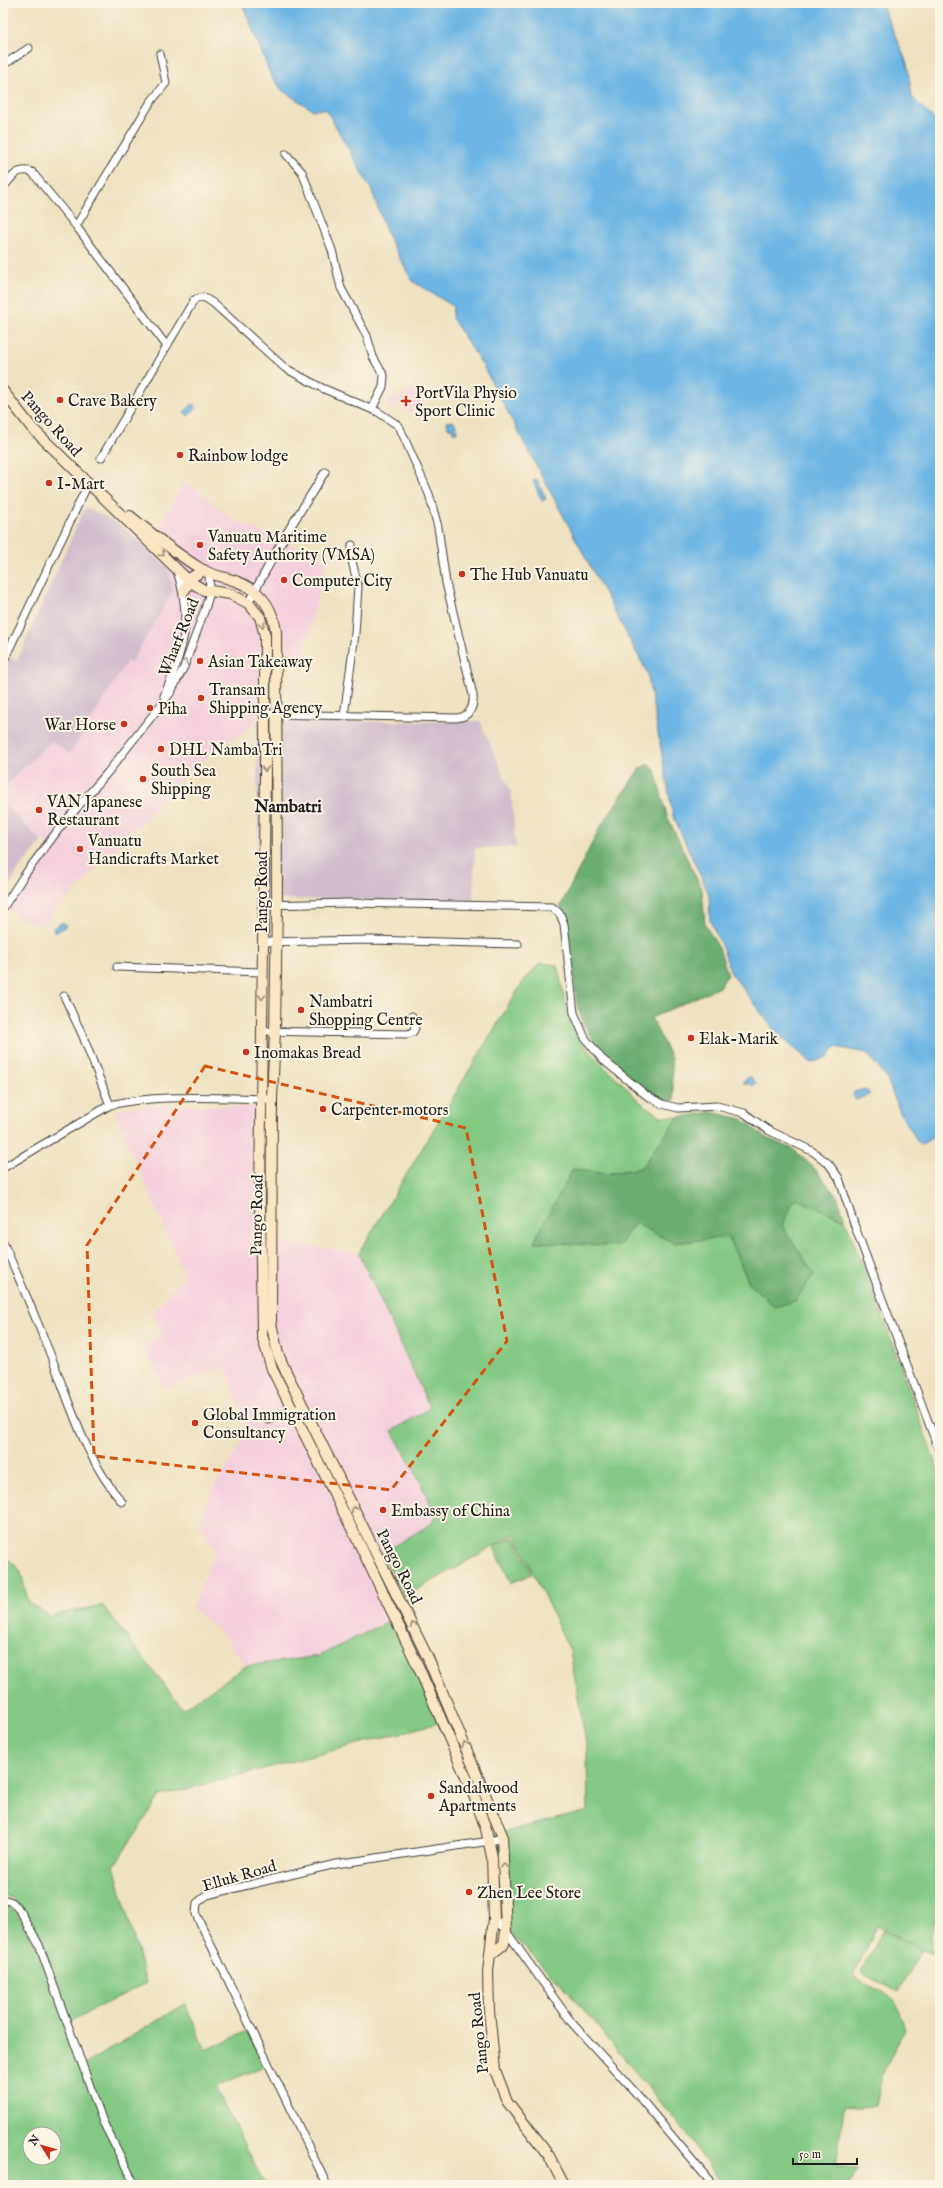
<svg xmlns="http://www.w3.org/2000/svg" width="943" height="2188" viewBox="0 0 943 2188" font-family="'IM FELL English',serif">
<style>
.built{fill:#f4cfdd}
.industrial{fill:#d0bdcd}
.green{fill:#83c984;stroke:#507250;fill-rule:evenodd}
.forest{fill:#6aad72;stroke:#436447}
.water{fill:#6cb5e4;stroke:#446880}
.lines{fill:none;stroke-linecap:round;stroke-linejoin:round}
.street-casing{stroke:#3c3a35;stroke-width:9}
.secondary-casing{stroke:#3c3a35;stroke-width:12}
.street{stroke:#fff;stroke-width:7}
.secondary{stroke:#fbe6c3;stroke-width:10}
.oneway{stroke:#978b78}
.oneway2{stroke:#999}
.marked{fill:none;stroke:#d4530e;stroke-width:3;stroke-dasharray:8 5;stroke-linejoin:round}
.poi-dot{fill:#c8321e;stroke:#fcf5e5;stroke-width:1.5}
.labels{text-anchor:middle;stroke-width:4;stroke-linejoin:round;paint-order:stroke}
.poi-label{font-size:16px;fill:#1c1c1c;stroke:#fcf5e5;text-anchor:start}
.street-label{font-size:16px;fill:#1c1c1c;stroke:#fcf5e5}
.neighbourhood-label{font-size:17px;font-weight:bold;fill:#1c1c1c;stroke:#fcf5e5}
</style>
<rect width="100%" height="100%" fill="#fcf5e5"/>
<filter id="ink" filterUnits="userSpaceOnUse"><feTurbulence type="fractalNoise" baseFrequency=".025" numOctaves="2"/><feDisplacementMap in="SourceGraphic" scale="8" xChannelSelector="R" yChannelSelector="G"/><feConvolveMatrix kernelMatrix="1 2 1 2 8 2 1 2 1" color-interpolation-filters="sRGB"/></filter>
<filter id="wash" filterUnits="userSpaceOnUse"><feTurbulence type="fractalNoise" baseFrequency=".012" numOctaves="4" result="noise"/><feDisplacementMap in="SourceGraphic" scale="16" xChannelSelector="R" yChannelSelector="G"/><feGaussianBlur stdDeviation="0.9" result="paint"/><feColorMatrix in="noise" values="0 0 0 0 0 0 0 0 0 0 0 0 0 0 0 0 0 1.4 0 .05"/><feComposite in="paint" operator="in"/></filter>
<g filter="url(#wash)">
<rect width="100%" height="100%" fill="#efe2c1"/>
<g class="built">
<polygon points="411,388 424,398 411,414 397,402 391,409 386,406 394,396 398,399 406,390 408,391"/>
<polygon points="185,481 233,519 327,561 302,656 260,651 257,722 197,764 42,925 26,921 9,909 50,848 3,804 3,788 51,741 70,754 127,661 131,663 173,591 158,528"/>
<polygon points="154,1105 257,1107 256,1238 359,1253 430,1408 392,1431 415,1471 436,1516 432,1524 368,1561 397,1617 319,1656 246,1666 221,1632 192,1608 216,1550 200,1524 202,1517 210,1495 249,1431 225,1367 165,1389 142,1345 163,1337 153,1312 185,1276 114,1110"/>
</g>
<g class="industrial">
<polygon points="85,507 121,525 168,568 173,591 131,663 127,661 70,754 51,741 3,788 3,652 17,661"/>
<polygon points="480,721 511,792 516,847 475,848 473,901 258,899 257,722"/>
<polygon points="3,804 42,841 17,872 3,896"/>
</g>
<g class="green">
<path d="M540,963L557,965L568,1014L581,1041L599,1062L620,1081L640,1102L661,1116L679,1117L641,1168L605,1174L573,1169L635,1222L674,1243L728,1237L750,1284L814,1274L782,1226L795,1197L845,1220L884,1320L940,1476V1907L931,1936V1954L877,1926L853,1977C887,1998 895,1986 905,2031C890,2055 880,2077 875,2106L860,2107L844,2106L836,2166L859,2169L848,2185H723L686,2133L573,1997L495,1917L492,1835L588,1811L587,1749L570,1651L515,1534L404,1597L382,1553L431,1524L436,1516L415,1471L392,1431L430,1408L359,1253L522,983Z"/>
<polygon points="514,1537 532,1574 511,1583 494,1547"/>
<path d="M3,1554L20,1570L29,1603L50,1616L102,1605L183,1709L246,1666L319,1656L397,1617L446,1721L160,1796L114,1866L146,1983L63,2025L79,2068L185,2004L206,2050L247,2031L264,2066L215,2087L265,2185H3V1903C18,1908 28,1934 36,1948L44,1942C32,1923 24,1903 3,1894ZM30,2134H54V2158H30Z"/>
<polygon points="883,1930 921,1949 899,1992 861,1973"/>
</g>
<g class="forest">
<path d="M649,764L655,770L667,816L702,890L705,925L719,948L728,975L719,987L651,1018L671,1058L674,1100L665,1103C633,1086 589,1047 579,1011C575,998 575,983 573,969C570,946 571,927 560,907L599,829L640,768Z"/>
<polygon points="711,1112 742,1119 766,1138 793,1149 814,1168 837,1196 845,1220 795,1198 782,1226 814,1274 795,1301 775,1307 750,1284 728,1237 674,1243 635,1223 619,1246 534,1242 573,1169 605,1174 641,1168 679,1117"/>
</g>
<g class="water">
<polygon points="242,3 881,3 907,63 912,97 940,125 940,1138 937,1135 920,1145 900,1112 887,1079 867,1053 835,1047 828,1057 811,1063 774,1030 731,973 723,949 710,921 709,894 673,816 647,672 482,364 452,318 453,306 412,281 387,234 372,191 326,109 313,110 283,91 271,76"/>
<polygon points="193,404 197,408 188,416 184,412"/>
<polygon points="452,421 455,423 457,432 453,432 452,428 448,428 447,422"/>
<polygon points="537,479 546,499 542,501 533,481"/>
<polygon points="63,922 66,926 55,933 53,928"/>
<polygon points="750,1076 756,1083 752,1086 749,1083 746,1085 743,1082"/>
<polygon points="865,1089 870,1094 856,1100 853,1095 854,1092"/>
</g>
</g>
<g filter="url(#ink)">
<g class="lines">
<defs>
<g id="street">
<polyline points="3,65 29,48"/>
<polyline points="286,154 302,172 332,250 341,288 367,336 373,357 384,376 383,387 372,409"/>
<path d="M3,188C12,177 17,167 32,172L76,226L166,345"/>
<polyline points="76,226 150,103 166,83 160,54"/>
<path d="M101,458L194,300L203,297L213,303L285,368L322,388L378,412L399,426L429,494L438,527L446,583L473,695C474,707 470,717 456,718L264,714"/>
<polyline points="248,603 286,534 325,472"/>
<polyline points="3,662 88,484"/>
<path d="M164,696C183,651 193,620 177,571"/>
<polyline points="344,716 355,634 358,586 352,561 352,545"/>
<polyline points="263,905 350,903 552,907 560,914 564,924 574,1013 585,1038 602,1059 646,1095 662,1104 678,1108 717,1106 744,1113 768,1130 812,1151 828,1163 839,1178 854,1224 940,1453"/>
<polyline points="3,908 23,877 58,830 108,772 171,692 184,667 205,609 210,592 209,573"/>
<polyline points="263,942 369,940 518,944"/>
<polyline points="117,967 262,972"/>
<polyline points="64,996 82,1034 110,1105"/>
<polyline points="261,1031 408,1034 413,1032 415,1028 412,1016"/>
<path d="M3,1168L110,1105C155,1094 224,1098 272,1099"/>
<path d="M3,1242C22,1285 41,1330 58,1374C75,1419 90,1465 122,1502"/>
<polyline points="268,1420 297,1409"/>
<polyline points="3,1899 12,1902 21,1912 39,1945 103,2122 135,2185"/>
<polyline points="494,1918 506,1931 572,2023 635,2092 713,2185"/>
<polyline points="3,2182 4,2185"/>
<polyline points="327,2185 196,1914 197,1903 207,1895 336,1864 490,1841 503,1838"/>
</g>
<g id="secondary">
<polyline points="3,391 32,428 189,581 204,590 230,594 248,603 260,617 265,636 265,774 260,1197 262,1335 272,1369 361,1547 418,1666 475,1798 486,1829 492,1857 494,1918 488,1972 489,2011 495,2070 507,2101 549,2156 564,2185"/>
<path d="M130,516C153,535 175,553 201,569C212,576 226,577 238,582C261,591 273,608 276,632L277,904L275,1031L272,1099L271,1323L278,1354L286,1372L428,1658L502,1835L506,1931L504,1944L490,1955"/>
<polyline points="184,591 192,577 204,570"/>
</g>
</defs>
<use href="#street" class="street-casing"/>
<use href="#secondary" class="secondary-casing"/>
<use href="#street" class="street"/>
<use href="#secondary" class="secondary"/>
</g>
<defs><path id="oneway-chevron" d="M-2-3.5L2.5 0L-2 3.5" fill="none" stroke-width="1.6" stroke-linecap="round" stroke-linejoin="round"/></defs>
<g class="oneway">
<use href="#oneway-chevron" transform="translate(162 554) rotate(46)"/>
<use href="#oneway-chevron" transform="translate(262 625) rotate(75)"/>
<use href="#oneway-chevron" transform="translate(265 769) rotate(89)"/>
<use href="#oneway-chevron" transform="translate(262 997) rotate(91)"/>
<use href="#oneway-chevron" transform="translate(354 1509) rotate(-117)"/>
<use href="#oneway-chevron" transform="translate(413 1625) rotate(-115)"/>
<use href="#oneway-chevron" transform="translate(465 1744) rotate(-112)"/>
<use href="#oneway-chevron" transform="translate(504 1866) rotate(-93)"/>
</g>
<use class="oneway2" href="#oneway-chevron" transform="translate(185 662) rotate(-69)"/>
</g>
<path class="marked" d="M205,1066L466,1128L507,1341L391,1490L94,1456L87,1245Z"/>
<g class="poi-dot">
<circle cx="60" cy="400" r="4"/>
<path d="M404 395h4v4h4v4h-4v4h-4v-4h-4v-4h4z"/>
<circle cx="180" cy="455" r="4"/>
<circle cx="49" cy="483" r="4"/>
<circle cx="200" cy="545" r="4"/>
<circle cx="462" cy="574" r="4"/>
<circle cx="284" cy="580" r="4"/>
<circle cx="200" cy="661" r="4"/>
<circle cx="201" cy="698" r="4"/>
<circle cx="150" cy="708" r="4"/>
<circle cx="124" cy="724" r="4"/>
<circle cx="161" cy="749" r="4"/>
<circle cx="143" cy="779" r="4"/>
<circle cx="39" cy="810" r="4"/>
<circle cx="80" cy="849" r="4"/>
<circle cx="301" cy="1010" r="4"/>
<circle cx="691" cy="1038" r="4"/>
<circle cx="246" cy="1052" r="4"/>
<circle cx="323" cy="1109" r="4"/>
<circle cx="195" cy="1423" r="4"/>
<circle cx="383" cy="1510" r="4"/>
<circle cx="431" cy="1796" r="4"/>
<circle cx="469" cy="1892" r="4"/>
</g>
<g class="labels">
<g class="poi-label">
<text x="415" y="398">PortVila Physio<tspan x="415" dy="18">Sport Clinic</tspan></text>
<text x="68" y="406">Crave Bakery</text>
<text x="188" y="461">Rainbow lodge</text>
<text x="57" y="489">I-Mart</text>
<text x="208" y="542">Vanuatu Maritime<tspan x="208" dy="18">Safety Authority (VMSA)</tspan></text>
<text x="470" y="580">The Hub Vanuatu</text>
<text x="292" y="586">Computer City</text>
<text x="208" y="667">Asian Takeaway</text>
<text x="209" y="695">Transam<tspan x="209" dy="18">Shipping Agency</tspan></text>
<text x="158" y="714">Piha</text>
<text x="116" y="730" text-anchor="end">War Horse</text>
<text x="169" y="755">DHL Namba Tri</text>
<text x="151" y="776">South Sea<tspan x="151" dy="18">Shipping</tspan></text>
<text x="47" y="807">VAN Japanese<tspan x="47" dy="18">Restaurant</tspan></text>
<text x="88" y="846">Vanuatu<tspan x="88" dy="18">Handicrafts Market</tspan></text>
<text x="309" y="1007">Nambatri<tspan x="309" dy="18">Shopping Centre</tspan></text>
<text x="699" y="1044">Elak-Marik</text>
<text x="254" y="1058">Inomakas Bread</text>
<text x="331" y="1115">Carpenter motors</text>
<text x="203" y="1420">Global Immigration<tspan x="203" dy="18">Consultancy</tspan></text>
<text x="391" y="1516">Embassy of China</text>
<text x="439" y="1793">Sandalwood<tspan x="439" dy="18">Apartments</tspan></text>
<text x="477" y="1898">Zhen Lee Store</text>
</g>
<g class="street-label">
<text transform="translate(52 423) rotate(48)" y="6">Pango Road</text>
<text transform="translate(178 637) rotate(-68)" y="6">Wharf Road</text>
<text transform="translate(261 892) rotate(-90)" y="6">Pango Road</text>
<text transform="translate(256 1215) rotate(-89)" y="6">Pango Road</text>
<text transform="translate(400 1566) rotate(63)" y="6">Pango Road</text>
<text transform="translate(239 1875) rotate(-16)" y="6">Elluk Road</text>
<text transform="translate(478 2033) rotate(-96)" y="6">Pango Road</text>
</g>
<g class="neighbourhood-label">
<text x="288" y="812">Nambatri</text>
</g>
</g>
<rect width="943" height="2188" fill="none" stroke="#fcf5e5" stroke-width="16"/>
<g transform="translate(42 2146) rotate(307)"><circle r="19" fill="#fcf5e5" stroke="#a29e95"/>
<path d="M0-3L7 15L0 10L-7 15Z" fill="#c8321e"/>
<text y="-6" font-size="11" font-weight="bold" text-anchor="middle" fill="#1c1c1c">N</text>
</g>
<path d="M793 2158v6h64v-6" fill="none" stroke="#1c1c1c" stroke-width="2"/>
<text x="799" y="2158" font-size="12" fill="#1c1c1c" stroke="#fcf5e5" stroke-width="3" paint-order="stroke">50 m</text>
</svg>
